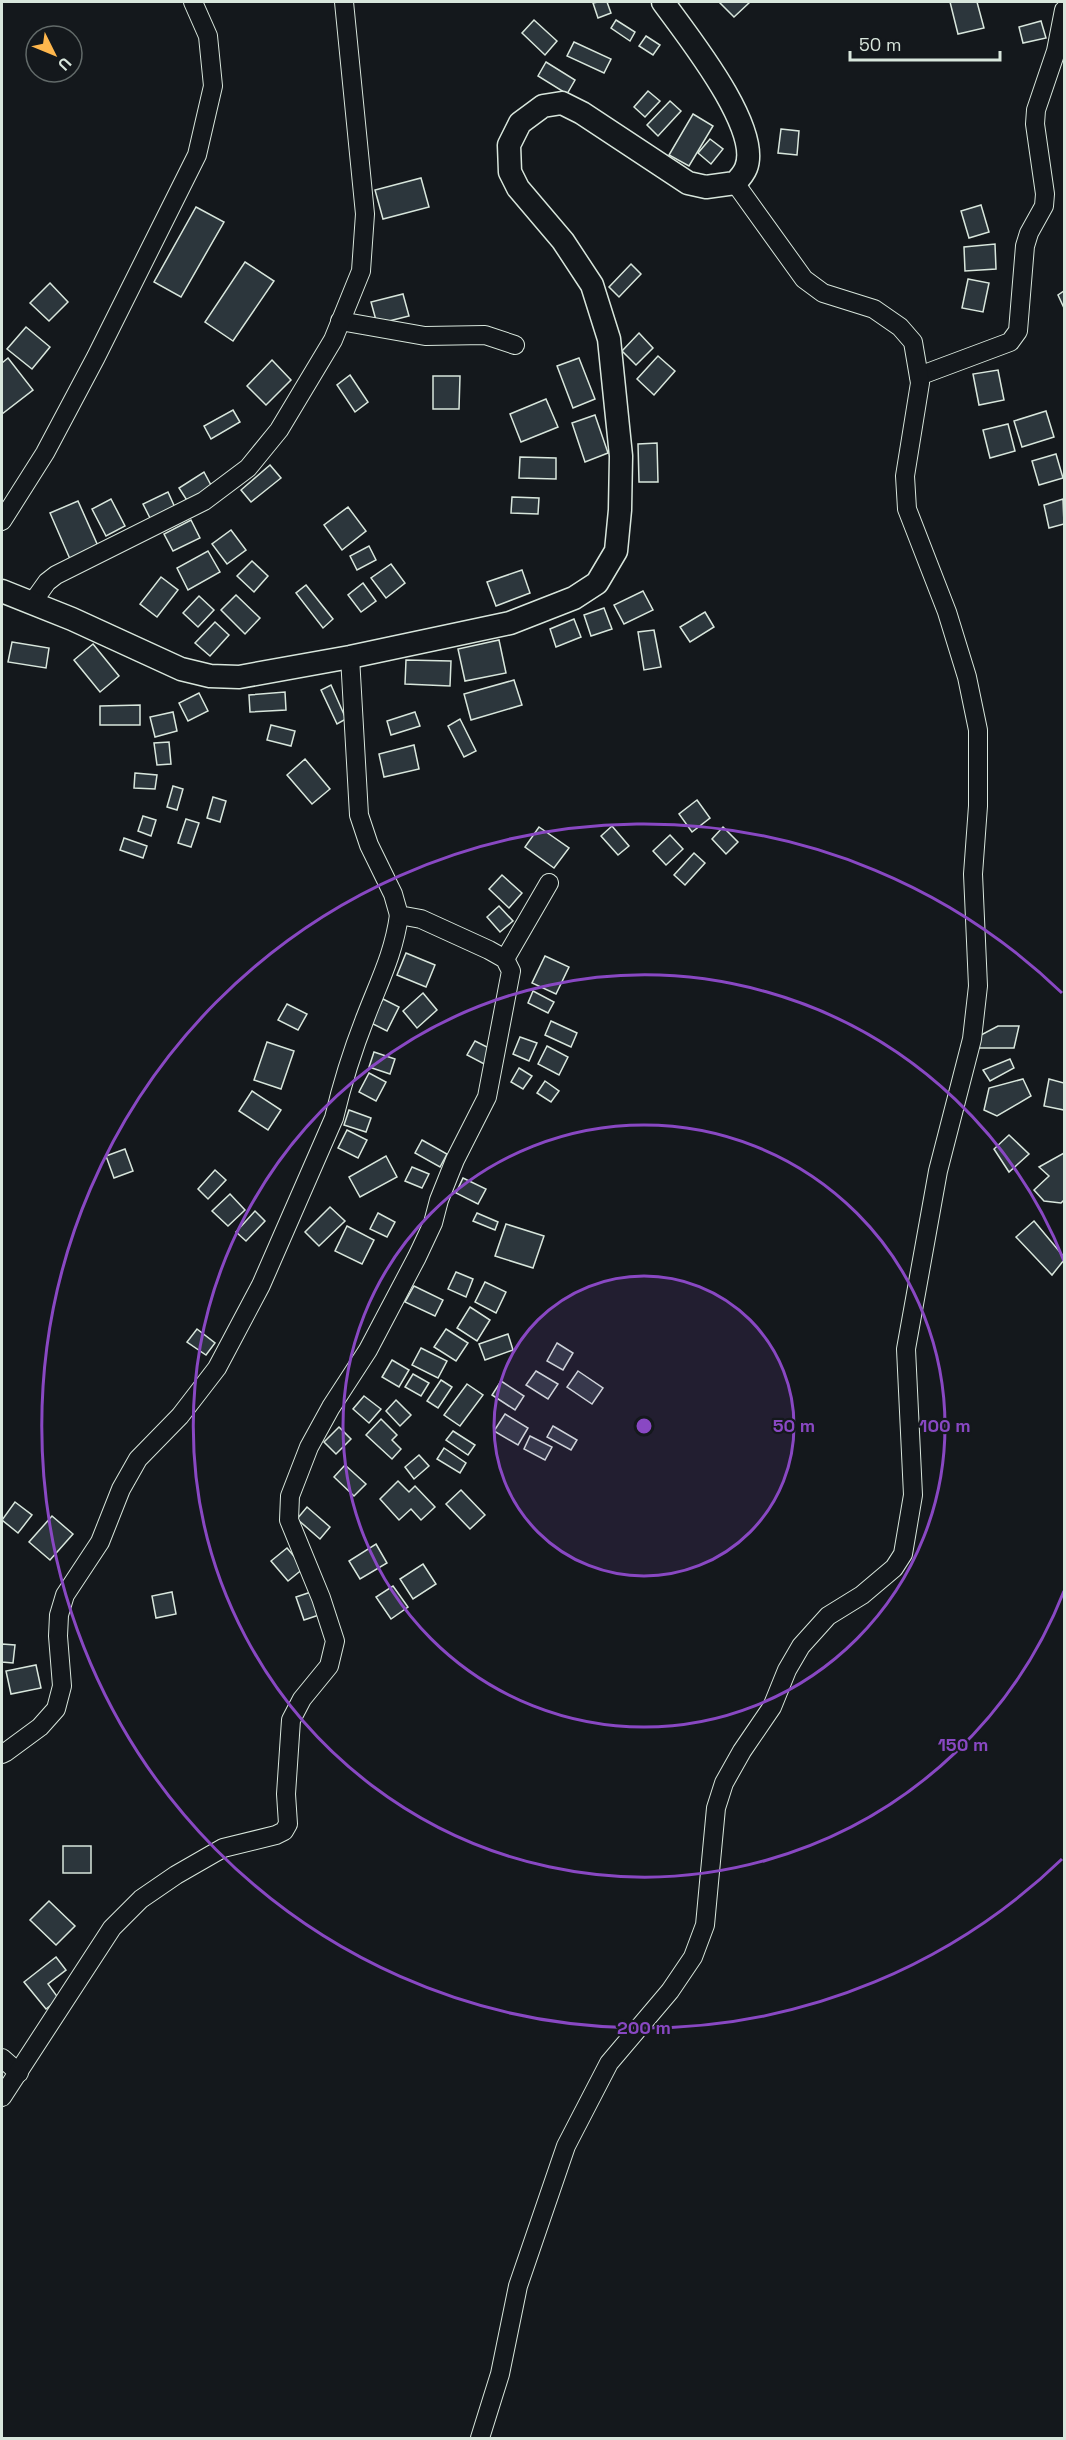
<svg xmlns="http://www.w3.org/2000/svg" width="1066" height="2440" viewBox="0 0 1066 2440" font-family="'Space Grotesk',sans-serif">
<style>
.building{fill:#2c363c;stroke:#d8e6dc;stroke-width:1.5}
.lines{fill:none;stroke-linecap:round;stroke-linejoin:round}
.minor-casing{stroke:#d8e6dc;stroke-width:20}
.tertiary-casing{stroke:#d8e6dc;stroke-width:25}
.minor{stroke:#14181c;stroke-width:18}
.tertiary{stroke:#14181c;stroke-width:22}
.ring{fill:none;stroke:#8948c3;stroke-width:3}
.centre{fill:#8948c3;stroke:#14181c;stroke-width:3}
.ring-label{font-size:18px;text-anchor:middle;font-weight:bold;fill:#8948c3;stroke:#14181c;stroke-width:4.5;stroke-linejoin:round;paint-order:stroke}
</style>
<rect width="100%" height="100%" fill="#14181c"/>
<g class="building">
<polygon points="598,2 607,2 611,13 598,18 593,3"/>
<polygon points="719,2 750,2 734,17"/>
<polygon points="950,2 977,2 984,28 958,34"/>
<polygon points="534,20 557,41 545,55 522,33"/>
<polygon points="616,20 635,32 630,41 611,28"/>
<polygon points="1041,21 1046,38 1023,43 1019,27"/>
<polygon points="646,36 660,45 653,55 639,46"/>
<polygon points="574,42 611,59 604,73 567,56"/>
<polygon points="546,62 575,80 567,94 538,76"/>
<polygon points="648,91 660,101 645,117 634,107"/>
<polygon points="670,101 681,111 658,136 647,125"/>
<polygon points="693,114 713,126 689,166 669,155"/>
<polygon points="781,129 799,131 797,155 778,153"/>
<polygon points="710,139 723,149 711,164 698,153"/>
<polygon points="421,178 429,207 383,219 375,190"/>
<polygon points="981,205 989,232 969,238 961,211"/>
<polygon points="196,207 224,222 181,297 154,282"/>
<polygon points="995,244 996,269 965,271 964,247"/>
<polygon points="245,262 274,281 233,341 205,322"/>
<polygon points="631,264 641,274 619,297 609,287"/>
<polygon points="968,279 989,283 983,312 962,308"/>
<polygon points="50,283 68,302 49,321 30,303"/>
<polygon points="1064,291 1064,308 1058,295"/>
<polygon points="403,294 409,316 377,324 371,302"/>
<polygon points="26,327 50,347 32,369 7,349"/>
<polygon points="639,333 653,348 636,365 622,351"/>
<polygon points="658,356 675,371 654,395 637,379"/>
<polygon points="8,358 33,390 2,414 2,363"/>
<polygon points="579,358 595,399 573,408 557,366"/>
<polygon points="272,360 291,380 266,405 247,386"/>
<polygon points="998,370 1004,400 979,405 973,374"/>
<polygon points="350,375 368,402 355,412 337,385"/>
<polygon points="433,376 460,376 459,409 433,409"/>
<polygon points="546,399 558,427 521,442 510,414"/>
<polygon points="233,410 240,422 211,439 204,426"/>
<polygon points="1046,411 1054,437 1022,447 1014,421"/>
<polygon points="595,415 608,453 585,462 572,423"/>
<polygon points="1008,424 1015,451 990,458 983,430"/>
<polygon points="657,443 658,482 639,482 638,444"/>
<polygon points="1056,454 1063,478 1039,485 1032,461"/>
<polygon points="520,457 556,458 556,479 519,478"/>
<polygon points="270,465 281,478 251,502 241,490"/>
<polygon points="204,472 212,487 188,502 179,488"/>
<polygon points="168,492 177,512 153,524 143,504"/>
<polygon points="512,497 539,498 538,514 511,513"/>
<polygon points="111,499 125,526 106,536 92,509"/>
<polygon points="1063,499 1064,524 1049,528 1044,505"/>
<polygon points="78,501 98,546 70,559 50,513"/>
<polygon points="348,507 366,531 342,550 324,525"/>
<polygon points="191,520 200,538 173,551 164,534"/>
<polygon points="231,530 246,550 227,564 212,544"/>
<polygon points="369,546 376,560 357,570 350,556"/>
<polygon points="208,551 220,572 188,590 177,568"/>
<polygon points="252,561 268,576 254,592 237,576"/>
<polygon points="391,564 405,583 386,598 371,578"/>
<polygon points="522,570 530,593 496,606 487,582"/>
<polygon points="161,577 178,590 157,617 140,604"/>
<polygon points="363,583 376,601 361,612 348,595"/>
<polygon points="306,585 333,619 323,628 296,593"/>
<polygon points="643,591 653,610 624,624 614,605"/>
<polygon points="236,595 260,618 245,634 221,610"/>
<polygon points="199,596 214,610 198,627 183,613"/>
<polygon points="604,608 612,629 591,636 584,615"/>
<polygon points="705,612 714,627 690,642 680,627"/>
<polygon points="574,619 581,637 556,647 550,629"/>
<polygon points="215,622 229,635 210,656 195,643"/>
<polygon points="654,630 661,667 644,670 638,632"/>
<polygon points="499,640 506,673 465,681 458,649"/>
<polygon points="12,642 49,648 46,668 8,662"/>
<polygon points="93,644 119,676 100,692 74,660"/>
<polygon points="406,660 451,661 450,686 405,684"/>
<polygon points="514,680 522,705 471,720 464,694"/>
<polygon points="331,685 346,719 337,724 321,690"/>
<polygon points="285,692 286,710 250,712 249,695"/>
<polygon points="199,693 208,711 188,721 179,703"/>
<polygon points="140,705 140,725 100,725 100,706"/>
<polygon points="173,712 177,731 155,737 150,717"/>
<polygon points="415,712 420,726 391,735 387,721"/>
<polygon points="460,719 476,751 464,757 448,726"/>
<polygon points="271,725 295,731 291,746 267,740"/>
<polygon points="169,742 171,764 157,765 154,743"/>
<polygon points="414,745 419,769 384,777 379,754"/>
<polygon points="305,759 330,789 312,804 287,775"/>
<polygon points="135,773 157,775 155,789 134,788"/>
<polygon points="173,786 183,789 177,810 167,807"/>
<polygon points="213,797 226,801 220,822 207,818"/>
<polygon points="697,800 710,818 692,832 679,814"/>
<polygon points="143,816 156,820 151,836 138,831"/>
<polygon points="186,819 199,823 191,847 178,843"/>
<polygon points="612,826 629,846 618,855 601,836"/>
<polygon points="539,827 569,848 554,868 525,847"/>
<polygon points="723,827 738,842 726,854 712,839"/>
<polygon points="670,835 683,849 666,865 653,851"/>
<polygon points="124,838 147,846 143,858 120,850"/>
<polygon points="694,853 705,863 685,885 674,875"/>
<polygon points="502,875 522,893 509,908 489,889"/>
<polygon points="499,906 513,921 500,932 487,917"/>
<polygon points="406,953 435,965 426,987 397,975"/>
<polygon points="545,956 569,967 556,994 532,983"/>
<polygon points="533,991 554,1002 548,1013 528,1003"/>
<polygon points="423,993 437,1010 417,1028 403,1011"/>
<polygon points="383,999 399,1007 387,1031 371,1023"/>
<polygon points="287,1004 307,1014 298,1030 278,1020"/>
<polygon points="551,1021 577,1033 571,1047 545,1035"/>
<polygon points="998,1026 1019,1026 1014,1048 978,1048 981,1035"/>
<polygon points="520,1037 537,1043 529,1061 513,1054"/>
<polygon points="475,1041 495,1051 488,1066 467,1055"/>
<polygon points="267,1042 294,1051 281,1089 254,1080"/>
<polygon points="547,1046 568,1057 559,1075 538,1064"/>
<polygon points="374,1052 395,1059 390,1074 369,1067"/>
<polygon points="1010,1059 1014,1068 990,1081 983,1070"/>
<polygon points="519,1068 532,1076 523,1089 511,1082"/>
<polygon points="369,1073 386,1082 376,1101 359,1092"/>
<polygon points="1023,1079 1031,1096 997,1116 984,1110 989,1088"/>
<polygon points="1049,1079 1064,1083 1064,1110 1044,1106"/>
<polygon points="545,1081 559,1091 551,1102 537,1093"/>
<polygon points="252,1091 281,1110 268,1130 239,1111"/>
<polygon points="349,1110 371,1118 366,1132 344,1125"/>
<polygon points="347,1130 367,1140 358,1158 338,1148"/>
<polygon points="1009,1135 1029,1154 1009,1172 994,1149"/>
<polygon points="422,1140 447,1154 440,1167 415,1153"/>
<polygon points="125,1149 133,1171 114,1178 106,1156"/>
<polygon points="1064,1153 1064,1200 1061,1203 1044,1201 1034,1190 1049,1176 1039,1167"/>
<polygon points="386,1156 397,1177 360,1197 349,1177"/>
<polygon points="412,1167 429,1174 422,1188 405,1181"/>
<polygon points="215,1170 226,1180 208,1199 198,1189"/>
<polygon points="463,1178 486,1189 478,1204 456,1193"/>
<polygon points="230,1194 245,1210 228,1226 212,1211"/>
<polygon points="330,1207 345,1221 319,1246 305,1232"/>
<polygon points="255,1211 265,1221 246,1241 236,1232"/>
<polygon points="378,1213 395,1222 387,1237 370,1229"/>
<polygon points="477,1213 498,1222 495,1230 473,1221"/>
<polygon points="1034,1221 1064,1257 1064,1260 1052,1275 1016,1237"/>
<polygon points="506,1224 544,1236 533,1268 495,1256"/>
<polygon points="347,1226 374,1240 362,1264 335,1251"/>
<polygon points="456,1272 473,1279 466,1297 448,1289"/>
<polygon points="485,1282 506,1292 496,1313 475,1302"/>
<polygon points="414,1286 443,1300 435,1316 405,1302"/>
<polygon points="470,1307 490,1320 477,1341 457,1328"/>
<polygon points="197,1329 215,1343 206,1355 187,1342"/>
<polygon points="446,1329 468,1343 456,1361 434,1347"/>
<polygon points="508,1334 513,1350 485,1360 479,1344"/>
<polygon points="557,1343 573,1353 563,1370 547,1361"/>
<polygon points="421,1348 447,1361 438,1378 412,1365"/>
<polygon points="392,1360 409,1370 399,1387 382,1377"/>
<polygon points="536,1371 558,1384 548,1399 526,1385"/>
<polygon points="578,1371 603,1388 592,1404 567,1387"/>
<polygon points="413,1374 429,1383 421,1396 405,1387"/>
<polygon points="441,1380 452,1387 438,1408 427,1401"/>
<polygon points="501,1381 524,1396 515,1410 492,1395"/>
<polygon points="467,1384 483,1395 460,1426 444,1415"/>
<polygon points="364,1396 381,1409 369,1423 353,1409"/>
<polygon points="396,1400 411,1415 400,1426 386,1411"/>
<polygon points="505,1414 528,1428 518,1445 494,1431"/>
<polygon points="381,1419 397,1435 392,1440 401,1449 392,1459 366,1435"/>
<polygon points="553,1426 577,1440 571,1450 547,1437"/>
<polygon points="339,1427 351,1439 336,1454 324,1442"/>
<polygon points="453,1431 475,1445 468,1455 446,1440"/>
<polygon points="530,1436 552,1447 545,1460 524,1449"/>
<polygon points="444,1448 466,1463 460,1473 437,1459"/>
<polygon points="419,1455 429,1466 414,1479 405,1467"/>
<polygon points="345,1465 366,1484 354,1496 334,1477"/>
<polygon points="398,1481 409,1492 415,1486 435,1507 421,1520 411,1509 399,1520 380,1499"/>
<polygon points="461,1490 485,1515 470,1529 446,1504"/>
<polygon points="15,1502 32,1515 18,1533 2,1520"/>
<polygon points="307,1507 330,1527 320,1539 297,1519"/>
<polygon points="52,1516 73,1534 50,1560 29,1542"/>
<polygon points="376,1544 387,1563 360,1579 349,1561"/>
<polygon points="287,1548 304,1568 288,1581 271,1561"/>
<polygon points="423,1564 436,1584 413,1599 400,1579"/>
<polygon points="393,1586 408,1607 391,1619 376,1597"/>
<polygon points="172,1592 176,1614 156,1618 152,1596"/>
<polygon points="311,1592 319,1615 304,1620 296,1597"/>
<polygon points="2,1644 15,1645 13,1663 2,1662"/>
<polygon points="36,1665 41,1688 11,1694 6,1671"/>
<rect x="63" y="1846" width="28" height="27"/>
<polygon points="49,1901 75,1926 56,1945 30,1920"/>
<polygon points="56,1957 66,1970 48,1984 59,1999 46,2009 24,1982"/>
</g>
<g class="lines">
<defs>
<g id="minor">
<polyline points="340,321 425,336 485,335 515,345"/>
<polyline points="919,376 1010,342 1018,331 1025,246 1029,233 1044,206 1045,194 1035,124 1036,110 1056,51 1064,10"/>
<polyline points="2,521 45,453 96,357 197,155 213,86 208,36 193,2"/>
<polyline points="32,603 47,582 56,575 204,501 248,468 279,430 333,340 361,271 365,214 344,2"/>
<polyline points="505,959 549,883"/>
<path d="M2,1754L6,1752L40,1727L56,1709L62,1686L58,1636L59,1615L65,1595L100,1542L121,1489L138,1459L180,1416L217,1368L261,1285L334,1118C342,1084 353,1049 366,1016C379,982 394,953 399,915"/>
<polyline points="2,2058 19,2073"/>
<polyline points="2,2097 112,1928 141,1899 176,1875 223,1848 276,1835 284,1831 288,1824 286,1794 291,1720 302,1699 329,1666 335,1641 321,1598 289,1520 290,1496 309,1447 331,1407 368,1350 417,1257 433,1223 439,1200 455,1160 487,1097 511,971 505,959 489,950 421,919 399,915 393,894 369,845 359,815 350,657"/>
<polyline points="480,2438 500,2374 518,2286 566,2146 609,2063 670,1991 693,1957 705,1925 716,1808 724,1783 742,1751 772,1707 787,1670 801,1646 828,1616 862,1595 894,1568 903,1554 913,1495 906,1349 938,1171 972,1039 978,986 973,874 978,806 978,730 967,677 947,612 907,509 905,476 920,383 913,342 900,327 874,309 823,293 804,279 735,183"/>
</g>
<path id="tertiary" d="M2,591L72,619L181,669L210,676L239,677L350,657L510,623L574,598L597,583L616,551L620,510L621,456L609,339L592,285L563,241L518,188L510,172L509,145L520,123L543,106L562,103L582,113L688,183L706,187L735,183C739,179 744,173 746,168C762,128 686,34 663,2"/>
</defs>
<use href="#minor" class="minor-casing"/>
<use href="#tertiary" class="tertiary-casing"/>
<use href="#minor" class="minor"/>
<use href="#tertiary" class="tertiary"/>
</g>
<circle cx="644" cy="1426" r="150" fill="#8948c3" fill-opacity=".12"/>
<g class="ring">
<circle cx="644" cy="1426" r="150"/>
<circle cx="644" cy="1426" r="301"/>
<path d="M1064 1591A451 451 0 1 1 1064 1261"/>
<path d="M1062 1859A602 602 0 1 1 1062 993"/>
</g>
<circle cx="644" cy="1426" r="9" class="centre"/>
<g class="ring-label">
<text x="794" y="1432">50 m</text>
<text x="945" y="1432">100 m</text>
<text x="963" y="1751">150 m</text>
<text x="644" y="2034">200 m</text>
</g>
<rect width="1066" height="2440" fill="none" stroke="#d8e6dc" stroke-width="6"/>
<g transform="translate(54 54) rotate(133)"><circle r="28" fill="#14181c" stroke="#626a69" stroke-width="1.5"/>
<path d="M0-4.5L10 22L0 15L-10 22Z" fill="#ffb74d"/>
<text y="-9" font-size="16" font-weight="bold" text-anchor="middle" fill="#d8e6dc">U</text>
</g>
<path d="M850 51v9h150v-9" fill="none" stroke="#d8e6dc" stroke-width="3"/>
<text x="859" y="51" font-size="18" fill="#d8e6dc" stroke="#14181c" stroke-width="4.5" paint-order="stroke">50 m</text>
</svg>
